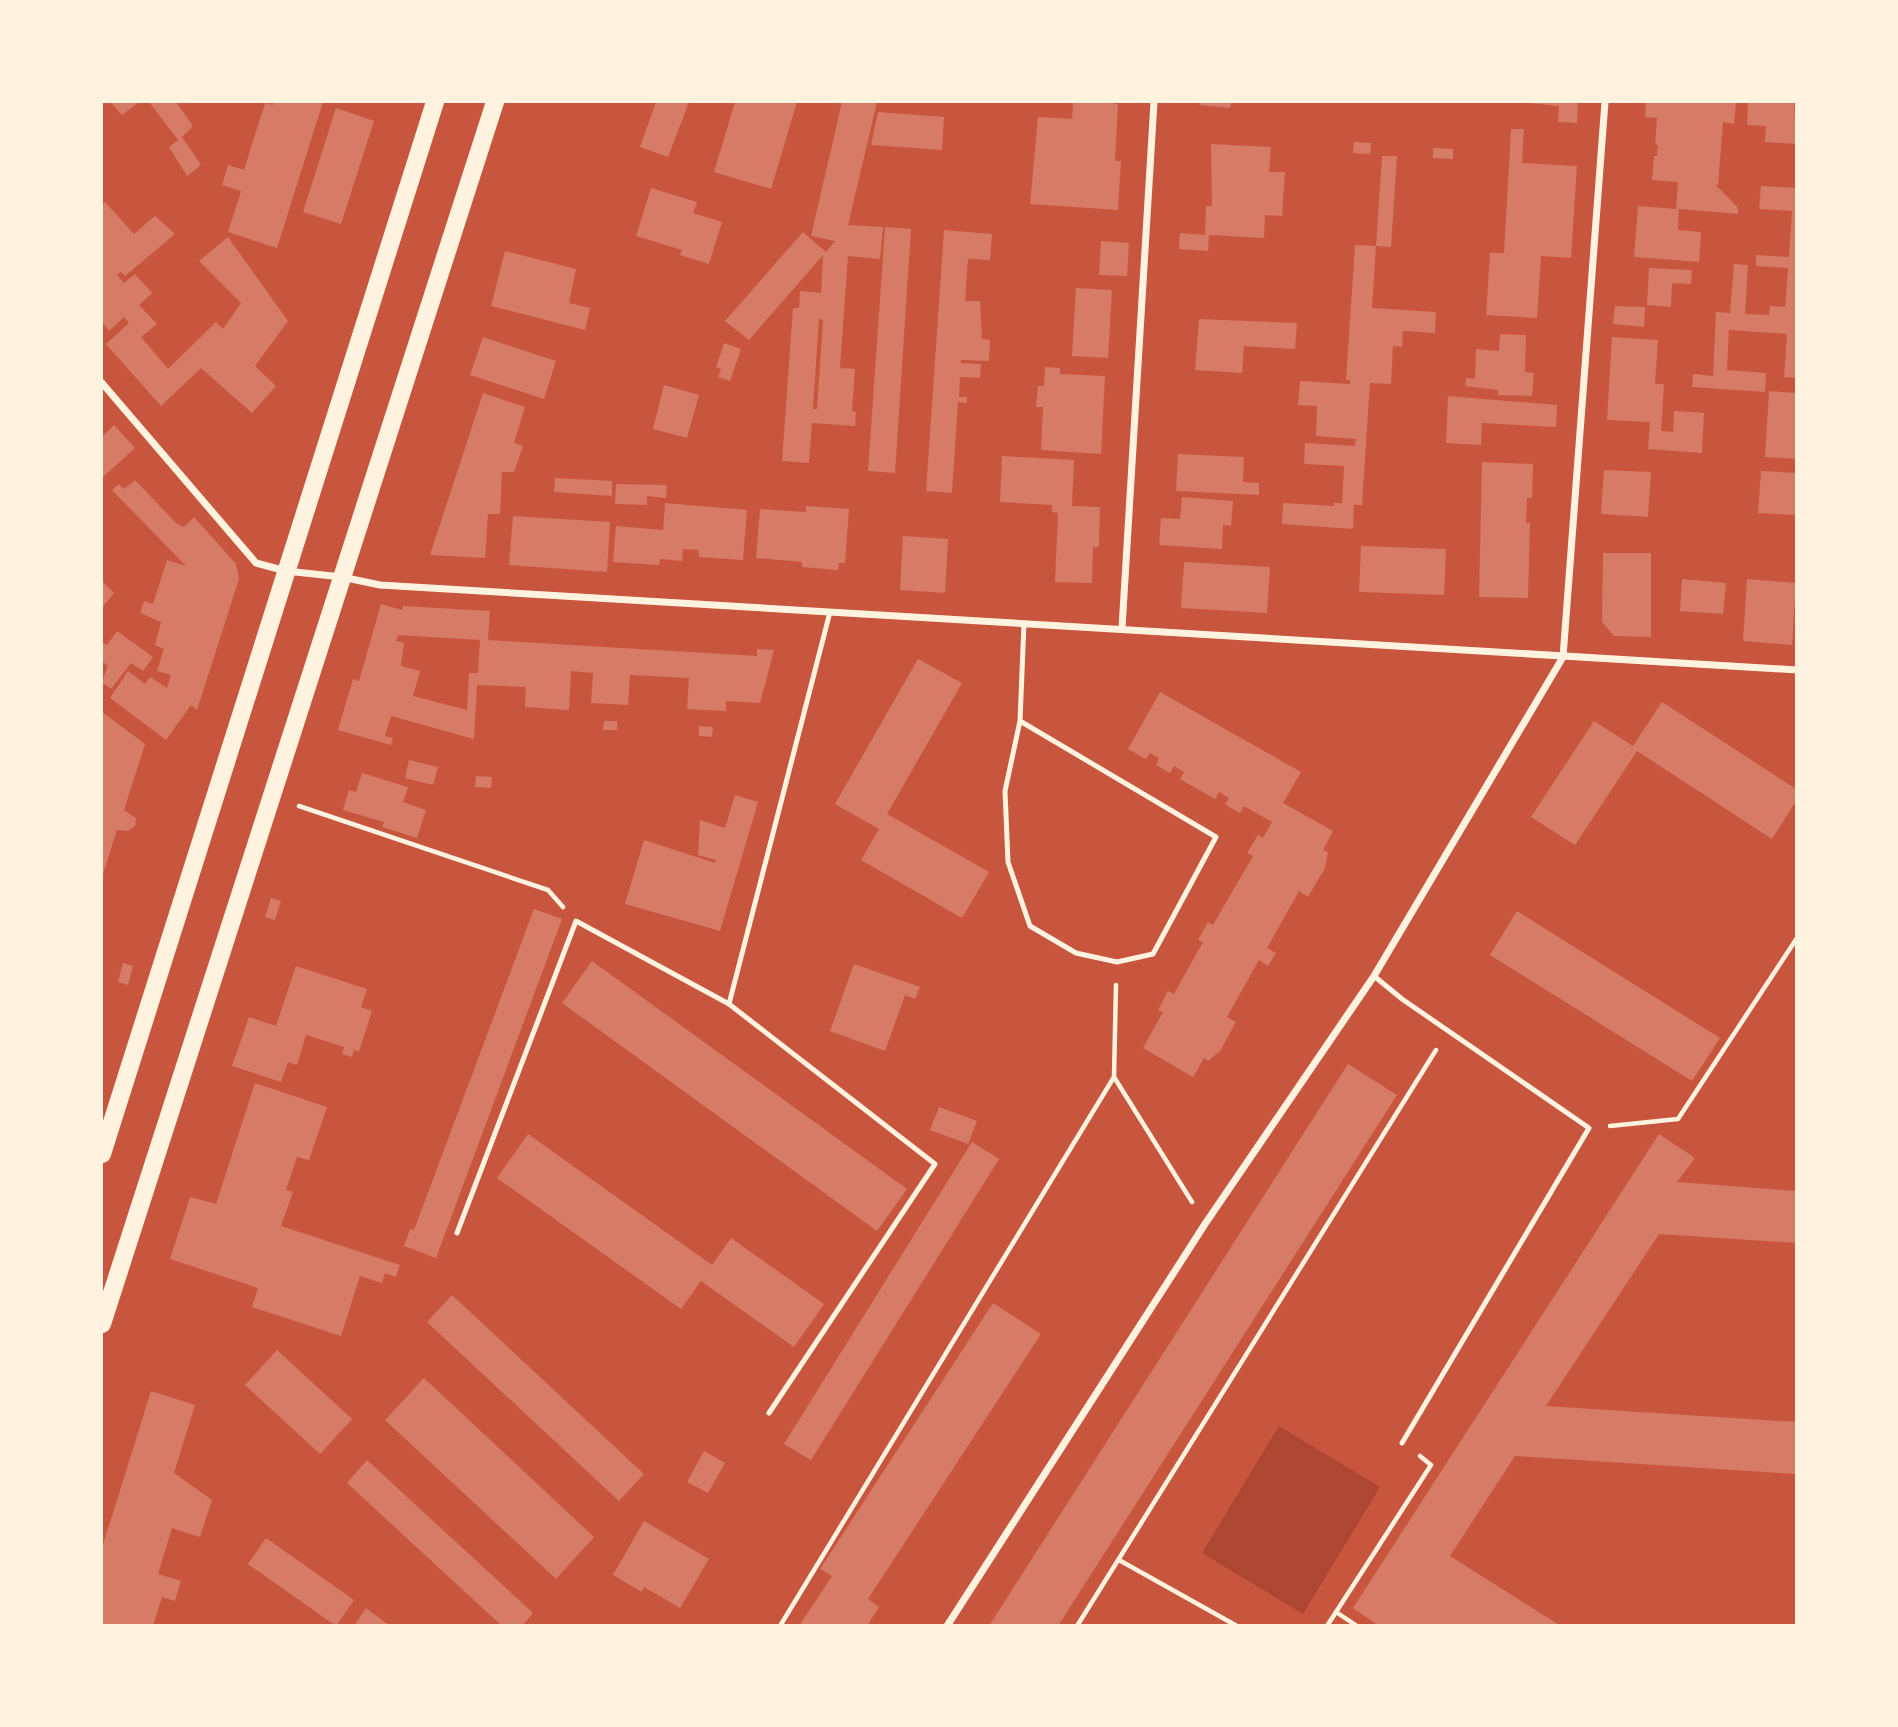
<svg xmlns="http://www.w3.org/2000/svg" width="1898" height="1727" viewBox="0 0 1898 1727" font-family="Mulish,sans-serif">
<style>
.green{fill:#ae4732}
.building{fill:#d67c66;fill-rule:evenodd}
.lines{fill:none;stroke-linecap:round;stroke-linejoin:round}
.path{stroke:#fff3e0;stroke-width:4.5}
.service{stroke:#fff3e0;stroke-width:5}
.minor{stroke:#fff3e0;stroke-width:7}
.primary{stroke:#fff3e0;stroke-width:18}
</style>
<rect width="100%" height="100%" fill="#c8553d"/>
<polygon class="green" points="1279,1426 1380,1487 1303,1614 1202,1553"/>
<g class="building">
<polygon points="110,102 139,102 122,115"/>
<polygon points="149,102 176,102 193,126 182,137 201,165 187,176 169,147 178,140"/>
<polygon points="274,102 323,102 277,248 228,232 241,191 222,185 228,165 244,170 265,103 273,105"/>
<polygon points="656,102 689,102 668,157 640,147"/>
<polygon points="735,102 797,102 771,189 714,172"/>
<path d="M842,102H877L848,225L883,227L880,259L848,256L840,368L855,369L852,411L856,412L855,426L812,423L809,463L782,461L793,308H799L800,291L821,293L823,255L749,340L725,321L803,232L826,252L835,241L811,236ZM819,319L823,320L817,409H813Z"/>
<polygon points="1073,102 1111,102 1118,105 1115,161 1121,161 1118,210 1030,204 1038,117 1072,119"/>
<polygon points="1200,102 1231,102 1230,108 1199,105"/>
<polygon points="1520,102 1578,102 1577,123 1558,122 1559,106"/>
<polygon points="1646,102 1736,102 1734,124 1723,122 1718,185 1715,184 1738,208 1738,214 1679,209 1678,230 1701,232 1699,262 1634,257 1638,206 1676,209 1678,182 1652,180 1654,156 1657,156 1658,145 1655,145 1657,118 1645,117"/>
<polygon points="1748,102 1794,102 1796,144 1765,142 1766,126 1747,125"/>
<polygon points="336,108 374,121 341,224 303,212"/>
<polygon points="878,112 944,117 942,150 871,145"/>
<polygon points="1511,129 1524,129 1522,163 1577,166 1571,258 1541,256 1537,318 1486,315 1490,253 1504,253"/>
<polygon points="1354,142 1371,143 1370,154 1353,153"/>
<polygon points="1211,144 1271,147 1269,172 1285,172 1282,216 1265,215 1264,238 1209,235 1208,251 1179,249 1180,233 1205,235 1206,206 1212,206"/>
<polygon points="1433,148 1453,149 1453,159 1433,158"/>
<polygon points="1382,156 1397,156 1391,247 1376,246"/>
<polygon points="1761,186 1795,188 1796,378 1784,377 1787,334 1729,330 1727,370 1766,373 1765,392 1692,387 1693,374 1713,376 1716,312 1730,313 1734,264 1748,265 1745,314 1769,315 1770,306 1785,307 1788,268 1756,266 1756,255 1789,257 1792,211 1759,209"/>
<polygon points="651,188 697,202 693,213 722,222 709,264 680,255 682,250 636,236"/>
<polygon points="105,202 134,234 155,216 175,234 125,276 121,272 117,275 124,283 135,274 152,293 139,305 157,324 141,337 168,369 216,322 223,329 241,303 199,261 228,237 288,321 255,366 276,386 252,413 201,368 161,406 106,344 129,323 124,317 109,331 102,322 102,206"/>
<polygon points="885,227 911,229 895,473 868,471"/>
<polygon points="944,230 992,234 990,260 968,259 965,301 980,301 982,339 990,340 989,361 961,360 961,363 981,364 980,378 960,377 959,397 967,397 967,403 958,402 952,493 926,491"/>
<polygon points="1101,241 1129,243 1127,276 1099,275"/>
<polygon points="1355,245 1376,246 1372,308 1436,312 1435,333 1403,331 1402,347 1393,346 1391,384 1370,383 1362,505 1354,505 1353,529 1282,524 1283,503 1334,506 1334,503 1342,503 1344,466 1304,464 1305,443 1355,446 1356,439 1316,436 1317,406 1298,405 1300,381 1350,384 1350,380 1346,380"/>
<polygon points="505,251 576,269 569,303 590,308 585,330 491,306"/>
<polygon points="1649,268 1692,270 1691,284 1672,283 1671,307 1647,305"/>
<polygon points="1076,288 1112,290 1108,358 1072,356"/>
<polygon points="1615,306 1645,307 1644,327 1613,324"/>
<polygon points="1199,319 1297,323 1295,349 1244,346 1242,373 1195,370"/>
<polygon points="1500,334 1526,335 1525,372 1534,373 1532,396 1498,395 1498,390 1465,386 1466,378 1475,379 1476,349 1499,351"/>
<polygon points="483,337 556,361 544,399 470,375"/>
<polygon points="1612,337 1658,340 1655,384 1664,384 1661,431 1673,432 1674,411 1704,413 1702,453 1648,449 1650,422 1607,420"/>
<polygon points="724,343 741,349 730,381 718,377 721,369 716,367"/>
<polygon points="1045,367 1060,368 1060,374 1105,376 1101,454 1041,450 1043,407 1036,407 1038,386 1044,386"/>
<polygon points="664,385 699,395 687,438 653,429"/>
<polygon points="1769,391 1796,393 1796,459 1765,457"/>
<polygon points="483,393 525,407 514,443 523,446 514,472 502,472 500,514 488,514 485,558 430,555"/>
<polygon points="1448,396 1557,405 1556,427 1482,423 1481,445 1446,443"/>
<polygon points="114,425 135,448 102,478 102,437"/>
<polygon points="1178,454 1244,457 1243,482 1259,483 1259,495 1176,491"/>
<polygon points="1002,456 1074,460 1072,506 1100,507 1099,547 1093,547 1092,583 1055,582 1058,513 1052,512 1052,505 1000,502"/>
<polygon points="1482,462 1533,464 1532,498 1527,498 1526,523 1530,523 1528,598 1479,597"/>
<polygon points="1604,470 1651,472 1648,517 1601,514"/>
<polygon points="1761,471 1796,473 1796,515 1758,513"/>
<polygon points="555,478 612,481 612,496 554,492"/>
<polygon points="135,480 176,523 184,527 194,517 236,564 239,579 197,710 191,705 166,740 110,698 128,671 145,684 150,677 167,688 171,675 157,671 164,649 155,645 161,622 140,613 144,601 153,604 167,560 186,566 112,490 119,484 124,489"/>
<polygon points="616,484 667,485 666,498 647,496 647,505 615,504"/>
<polygon points="1182,497 1233,501 1231,526 1223,525 1222,549 1159,545 1161,518 1180,519"/>
<polygon points="665,503 747,510 743,560 699,557 699,550 683,549 682,561 660,559 659,565 613,562 616,526 663,530"/>
<polygon points="806,506 849,509 845,563 839,563 838,570 802,567 802,562 756,558 760,509 806,512"/>
<polygon points="513,516 610,522 607,572 509,565"/>
<polygon points="903,536 948,539 945,593 900,590"/>
<polygon points="1361,546 1446,549 1444,595 1359,592"/>
<polygon points="1603,553 1651,553 1651,637 1614,636 1602,622"/>
<polygon points="1184,562 1270,567 1267,613 1181,608"/>
<polygon points="1682,579 1726,583 1723,614 1680,611"/>
<polygon points="1747,579 1796,583 1792,645 1743,641"/>
<polygon points="102,581 114,593 102,608"/>
<path d="M381,604L402,610L403,606L490,611L488,640L757,656V649L774,650L760,703L726,701V711L687,709L689,678L630,675L628,705L591,703L593,673L571,671L569,710L525,707L526,687L477,685L474,739L391,716L385,736L393,738L391,745L338,730L353,679L359,681ZM398,635L480,640L478,673H469L467,710L413,696L420,671L401,666L404,643L396,641Z"/>
<polygon points="117,631 153,657 143,671 131,663 111,689 102,682 108,666 102,661 102,642 107,645"/>
<polygon points="918,659 962,683 887,814 989,872 962,918 861,860 879,829 835,804"/>
<polygon points="1160,692 1301,772 1283,803 1333,831 1323,850 1328,852 1325,868 1308,897 1299,891 1267,948 1276,953 1268,966 1259,960 1227,1017 1236,1022 1220,1051 1208,1061 1204,1058 1193,1077 1143,1048 1163,1012 1158,1010 1168,991 1174,994 1203,942 1198,940 1208,922 1213,925 1253,856 1247,853 1258,835 1263,838 1272,822 1244,806 1240,813 1231,808 1225,804 1229,798 1219,792 1215,799 1180,779 1184,772 1174,766 1170,773 1156,765 1159,758 1150,753 1146,759 1128,749"/>
<polygon points="1662,702 1796,789 1796,801 1772,839 1637,751 1575,845 1531,817 1594,721 1633,746"/>
<polygon points="102,712 145,744 124,810 136,818 135,826 128,831 117,830 102,877"/>
<polygon points="604,721 617,721 617,730 603,730"/>
<polygon points="699,726 713,727 712,737 699,736"/>
<polygon points="409,760 438,767 433,785 405,778"/>
<polygon points="362,773 408,787 403,802 426,810 417,838 382,827 384,822 343,810 349,790 356,792"/>
<polygon points="476,776 492,777 491,788 475,787"/>
<polygon points="735,795 758,802 720,931 625,904 644,840 715,863 716,860 698,855 700,820 725,828"/>
<polygon points="271,898 281,901 275,920 265,917"/>
<polygon points="534,909 562,919 436,1258 404,1246 410,1229 414,1230"/>
<polygon points="1517,911 1720,1038 1692,1081 1490,955"/>
<polygon points="592,961 907,1189 877,1231 562,1003"/>
<polygon points="123,963 133,966 128,985 118,982"/>
<polygon points="854,964 920,987 915,999 905,995 885,1051 830,1031"/>
<polygon points="296,966 367,989 361,1007 372,1011 359,1052 354,1050 352,1057 342,1054 344,1047 306,1035 297,1065 288,1062 281,1082 232,1066 249,1017 276,1026"/>
<polygon points="1348,1064 1397,1095 1058,1626 989,1626"/>
<polygon points="255,1083 327,1107 309,1160 297,1157 286,1190 293,1192 281,1226 400,1265 396,1277 385,1273 382,1283 360,1276 341,1336 252,1307 258,1288 170,1259 190,1197 216,1204"/>
<polygon points="939,1107 977,1121 968,1144 930,1130"/>
<polygon points="528,1134 712,1265 731,1238 824,1304 794,1347 701,1281 681,1309 497,1178"/>
<polygon points="1659,1134 1695,1158 1677,1182 1796,1191 1796,1243 1659,1234 1546,1406 1796,1422 1795,1474 1515,1456 1450,1556 1561,1626 1379,1626 1353,1608"/>
<polygon points="972,1142 999,1159 811,1460 784,1444"/>
<polygon points="452,1295 644,1474 619,1501 427,1322"/>
<polygon points="993,1303 1041,1334 868,1599 879,1607 867,1626 799,1626 832,1576 820,1569"/>
<polygon points="277,1350 352,1419 320,1454 245,1385"/>
<polygon points="424,1378 594,1537 556,1579 385,1420"/>
<polygon points="151,1391 195,1405 174,1473 212,1500 200,1537 172,1528 158,1574 181,1581 175,1601 162,1597 153,1626 102,1626 102,1548"/>
<polygon points="704,1451 725,1463 708,1493 687,1482"/>
<polygon points="367,1460 533,1613 522,1626 502,1626 347,1483"/>
<polygon points="644,1521 709,1559 680,1608 644,1587 642,1592 613,1575"/>
<polygon points="266,1538 354,1600 336,1626 248,1564"/>
<polygon points="366,1608 390,1626 354,1626"/>
</g>
<g class="lines">
<g class="path">
<polyline points="299,806 548,890 563,907"/>
<polyline points="1116,985 1114,1077 1192,1202"/>
<polyline points="1610,1126 1678,1119 1797,938"/>
<polyline points="1119,1560 1237,1626"/>
<polyline points="1336,1612 1357,1626"/>
<polyline points="780,1626 1114,1077"/>
<polyline points="1077,1626 1436,1050"/>
<polyline points="1327,1626 1431,1465 1420,1456"/>
</g>
<g class="service">
<polyline points="1020,721 1216,837 1153,954 1117,962 1076,953 1030,926 1008,862 1005,791 1020,721 1024,623"/>
<polyline points="1374,976 1402,999 1589,1128 1402,1443"/>
<polyline points="729,1004 935,1164 769,1413"/>
<polyline points="457,1233 576,921 729,1004 830,612"/>
</g>
<g class="minor">
<polyline points="102,383 256,563 286,571 342,577 380,585 1797,670"/>
<polyline points="1122,628 1154,102"/>
<polyline points="947,1626 1205,1224 1374,976 1563,657 1605,102"/>
</g>
<g class="primary">
<polyline points="102,1154 435,102"/>
<polyline points="102,1324 495,102"/>
</g>
</g>
<rect width="1898" height="1727" fill="none" stroke="#fff3e0" stroke-width="206"/>
</svg>
